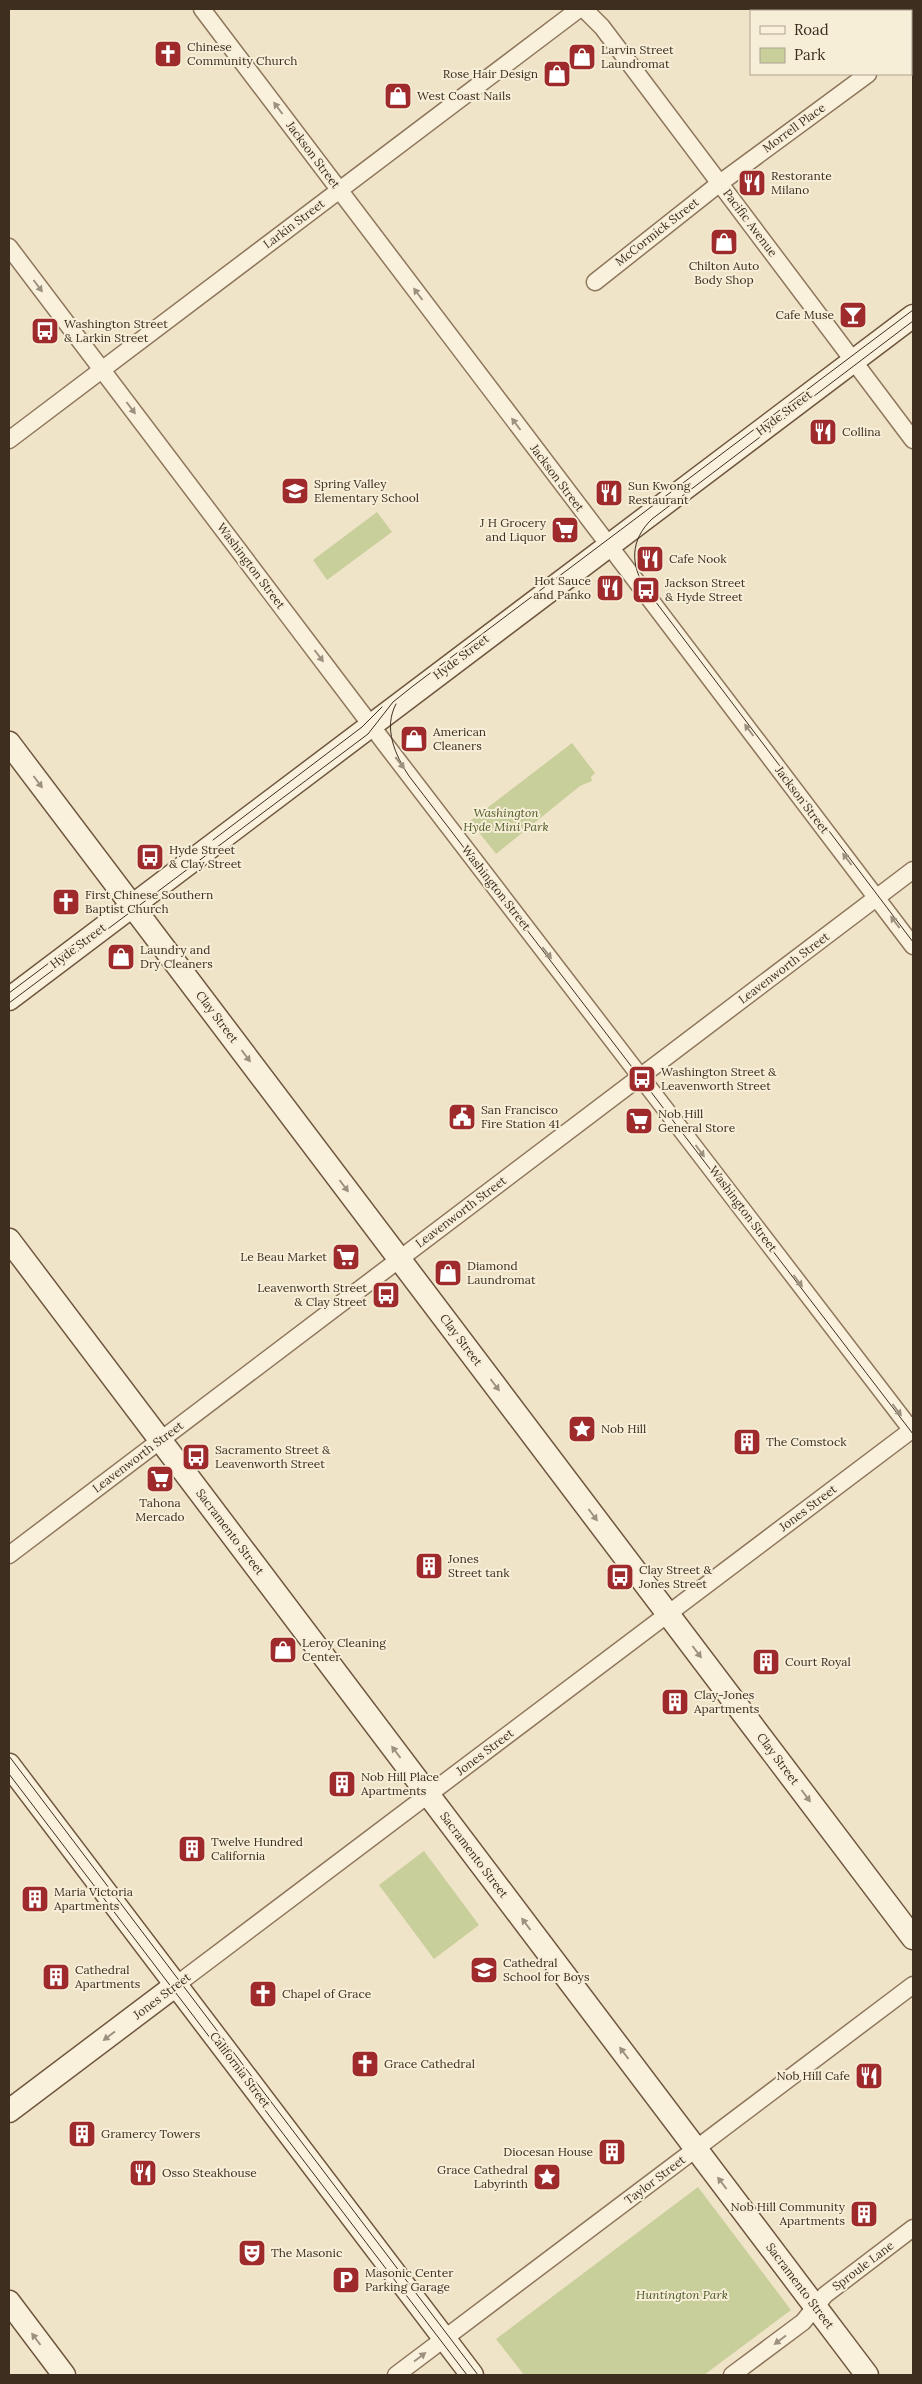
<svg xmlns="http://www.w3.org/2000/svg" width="922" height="2384" viewBox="0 0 922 2384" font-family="Lora,serif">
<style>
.green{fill:#c9cf9b}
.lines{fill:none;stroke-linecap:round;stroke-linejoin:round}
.street-casing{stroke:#8d765c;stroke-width:19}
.secondary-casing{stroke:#6f573f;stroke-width:25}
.street{stroke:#faf1dc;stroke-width:16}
.secondary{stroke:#faf1dc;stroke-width:22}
.tram{stroke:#3d2e20;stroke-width:1}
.oneway{fill:#9c907e}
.labels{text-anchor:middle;stroke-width:4;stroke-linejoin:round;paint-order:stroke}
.poi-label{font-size:12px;fill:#3d2e20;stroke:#f7eed8;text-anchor:start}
.street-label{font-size:12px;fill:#3d2e20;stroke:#f7eed8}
.park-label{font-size:12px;font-style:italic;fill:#4d5a26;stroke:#f7eed8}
</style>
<rect width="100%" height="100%" fill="#f0e4c8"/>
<g class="green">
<polygon points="377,512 392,532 327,580 313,560"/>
<polygon points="572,743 595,773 591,777 592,781 580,786 496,854 470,821"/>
<polygon points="424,1851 479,1925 434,1959 379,1885"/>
<polygon points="698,2187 791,2310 704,2375 524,2375 496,2339"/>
</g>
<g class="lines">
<defs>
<g id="street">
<polyline points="202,9 913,946"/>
<polyline points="584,9 602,27 913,440"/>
<polyline points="911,42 913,40"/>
<polyline points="9,247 386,745 913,1432"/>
<polyline points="595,282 720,183 868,74"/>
<polyline points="9,440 579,9"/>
<polyline points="9,1555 913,870"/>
<polyline points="176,1985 913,1429"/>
<polyline points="396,2375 913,1985"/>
<polyline points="732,2375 803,2322 825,2295 913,2228"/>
</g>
<g id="secondary">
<polyline points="9,743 913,1938"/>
<polyline points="9,999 913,316"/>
<polyline points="9,1240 867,2375"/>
<polyline points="9,1765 472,2375"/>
<polyline points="9,2111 176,1985"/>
<polyline points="9,2302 64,2375"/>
</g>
</defs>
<use href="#street" class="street-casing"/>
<use href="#secondary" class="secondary-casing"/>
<use href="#street" class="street"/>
<use href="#secondary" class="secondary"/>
<g class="tram">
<path d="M913,321L652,519C630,540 630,565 646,589L913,942"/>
<path d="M396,704C383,728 395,755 409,776L913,1434"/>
<polyline points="213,840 362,727 382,707"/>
<polyline points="9,993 81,939"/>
<polyline points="9,1003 368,734 393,702 413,686 913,310"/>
<polyline points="9,1756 478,2375"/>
<polyline points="9,1774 467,2375"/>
</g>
</g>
<defs><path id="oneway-solid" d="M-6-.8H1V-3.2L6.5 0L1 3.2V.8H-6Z" transform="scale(1.25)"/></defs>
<g class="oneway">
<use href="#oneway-solid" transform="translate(278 108) rotate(-127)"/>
<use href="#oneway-solid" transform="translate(38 286) rotate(53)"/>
<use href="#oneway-solid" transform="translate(418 294) rotate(-127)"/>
<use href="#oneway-solid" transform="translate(131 408) rotate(53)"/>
<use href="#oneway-solid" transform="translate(516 424) rotate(-127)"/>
<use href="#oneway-solid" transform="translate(319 656) rotate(53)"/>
<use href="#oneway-solid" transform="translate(749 730) rotate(-127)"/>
<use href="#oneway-solid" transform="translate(400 763) rotate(52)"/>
<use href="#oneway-solid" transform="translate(38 782) rotate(53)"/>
<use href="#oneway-solid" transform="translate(847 859) rotate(-127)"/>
<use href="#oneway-solid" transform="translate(895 922) rotate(-127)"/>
<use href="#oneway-solid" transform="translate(547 953) rotate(52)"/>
<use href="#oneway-solid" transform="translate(246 1056) rotate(53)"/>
<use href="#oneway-solid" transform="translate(700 1151) rotate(53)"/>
<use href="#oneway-solid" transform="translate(344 1186) rotate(53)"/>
<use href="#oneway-solid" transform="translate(798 1281) rotate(53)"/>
<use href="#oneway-solid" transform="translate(495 1385) rotate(53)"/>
<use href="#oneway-solid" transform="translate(897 1410) rotate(53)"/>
<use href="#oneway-solid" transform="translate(593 1515) rotate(53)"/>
<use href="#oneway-solid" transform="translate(697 1652) rotate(53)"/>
<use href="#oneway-solid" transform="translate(396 1752) rotate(-127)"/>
<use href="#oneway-solid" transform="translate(806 1796) rotate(53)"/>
<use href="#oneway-solid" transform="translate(526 1924) rotate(-127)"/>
<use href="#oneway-solid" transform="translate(109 2036) rotate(143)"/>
<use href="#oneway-solid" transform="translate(624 2053) rotate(-127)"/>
<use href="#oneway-solid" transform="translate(722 2183) rotate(-127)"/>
<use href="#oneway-solid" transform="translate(36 2339) rotate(-127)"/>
<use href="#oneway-solid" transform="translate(780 2340) rotate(143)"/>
<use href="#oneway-solid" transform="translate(420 2357) rotate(-37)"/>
</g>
<defs>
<symbol id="church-square" viewBox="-11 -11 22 22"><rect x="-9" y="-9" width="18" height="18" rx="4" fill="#9e2a2b" stroke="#f7eed8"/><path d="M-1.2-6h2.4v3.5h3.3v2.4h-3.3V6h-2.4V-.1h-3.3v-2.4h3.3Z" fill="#fff"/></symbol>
<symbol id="shop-square" viewBox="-11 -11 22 22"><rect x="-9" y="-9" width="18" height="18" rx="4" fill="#9e2a2b" stroke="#f7eed8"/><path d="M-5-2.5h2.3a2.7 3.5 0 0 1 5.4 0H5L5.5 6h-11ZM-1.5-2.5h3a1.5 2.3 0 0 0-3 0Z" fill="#fff"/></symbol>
<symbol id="restaurant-square" viewBox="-11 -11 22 22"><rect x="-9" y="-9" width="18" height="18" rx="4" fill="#9e2a2b" stroke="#f7eed8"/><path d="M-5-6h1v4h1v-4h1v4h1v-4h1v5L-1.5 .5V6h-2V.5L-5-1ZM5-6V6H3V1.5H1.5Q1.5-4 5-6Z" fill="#fff"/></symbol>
<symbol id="bar-square" viewBox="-11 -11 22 22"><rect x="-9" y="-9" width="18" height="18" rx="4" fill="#9e2a2b" stroke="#f7eed8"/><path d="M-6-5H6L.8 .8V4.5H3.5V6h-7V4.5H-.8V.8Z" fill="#fff"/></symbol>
<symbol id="bus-square" viewBox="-11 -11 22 22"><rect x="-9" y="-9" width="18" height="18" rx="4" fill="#9e2a2b" stroke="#f7eed8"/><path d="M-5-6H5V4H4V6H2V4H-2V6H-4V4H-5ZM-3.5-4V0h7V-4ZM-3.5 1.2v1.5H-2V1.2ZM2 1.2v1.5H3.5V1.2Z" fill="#fff"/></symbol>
<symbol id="school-square" viewBox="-11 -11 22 22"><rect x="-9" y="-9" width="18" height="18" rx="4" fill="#9e2a2b" stroke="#f7eed8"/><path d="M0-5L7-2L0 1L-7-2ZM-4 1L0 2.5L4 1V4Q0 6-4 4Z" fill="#fff"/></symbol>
<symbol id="supermarket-square" viewBox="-11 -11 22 22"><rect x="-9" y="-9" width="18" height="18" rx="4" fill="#9e2a2b" stroke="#f7eed8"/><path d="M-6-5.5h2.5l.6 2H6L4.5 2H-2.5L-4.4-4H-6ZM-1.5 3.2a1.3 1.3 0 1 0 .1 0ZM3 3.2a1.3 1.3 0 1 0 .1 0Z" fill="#fff"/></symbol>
<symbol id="civic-square" viewBox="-11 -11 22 22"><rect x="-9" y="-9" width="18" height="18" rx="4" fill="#9e2a2b" stroke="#f7eed8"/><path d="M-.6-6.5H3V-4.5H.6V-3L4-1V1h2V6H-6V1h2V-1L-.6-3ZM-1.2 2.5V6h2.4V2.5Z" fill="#fff"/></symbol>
<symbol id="sight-square" viewBox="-11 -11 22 22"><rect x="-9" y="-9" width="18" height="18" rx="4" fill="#9e2a2b" stroke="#f7eed8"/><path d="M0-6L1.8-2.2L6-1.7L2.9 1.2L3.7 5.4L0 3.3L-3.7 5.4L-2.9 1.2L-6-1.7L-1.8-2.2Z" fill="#fff"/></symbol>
<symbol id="building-square" viewBox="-11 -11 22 22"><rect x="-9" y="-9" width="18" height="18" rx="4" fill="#9e2a2b" stroke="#f7eed8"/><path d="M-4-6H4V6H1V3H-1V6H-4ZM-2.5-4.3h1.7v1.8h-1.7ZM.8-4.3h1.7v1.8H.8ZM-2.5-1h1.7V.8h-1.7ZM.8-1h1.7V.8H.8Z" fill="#fff"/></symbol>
<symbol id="theatre-square" viewBox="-11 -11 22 22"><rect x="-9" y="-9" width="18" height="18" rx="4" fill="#9e2a2b" stroke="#f7eed8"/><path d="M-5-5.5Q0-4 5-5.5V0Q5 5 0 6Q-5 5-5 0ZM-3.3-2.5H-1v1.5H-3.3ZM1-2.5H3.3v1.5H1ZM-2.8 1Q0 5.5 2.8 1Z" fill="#fff"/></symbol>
<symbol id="parking-square" viewBox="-11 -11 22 22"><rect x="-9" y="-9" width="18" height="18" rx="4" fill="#9e2a2b" stroke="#f7eed8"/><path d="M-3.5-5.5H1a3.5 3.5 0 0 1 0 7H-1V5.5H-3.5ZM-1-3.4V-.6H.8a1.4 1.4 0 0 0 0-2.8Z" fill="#fff"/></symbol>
</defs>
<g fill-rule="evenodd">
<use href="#church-square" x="152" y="38" width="32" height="32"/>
<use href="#shop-square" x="566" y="41" width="32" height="32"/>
<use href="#shop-square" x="541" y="58" width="32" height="32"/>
<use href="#shop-square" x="382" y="80" width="32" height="32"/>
<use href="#restaurant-square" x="736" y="167" width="32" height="32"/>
<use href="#shop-square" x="708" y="226" width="32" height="32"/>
<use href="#bar-square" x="837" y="299" width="32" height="32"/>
<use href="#bus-square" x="29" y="315" width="32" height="32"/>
<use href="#restaurant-square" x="807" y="416" width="32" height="32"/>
<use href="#school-square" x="279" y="475" width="32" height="32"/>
<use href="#restaurant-square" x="593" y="477" width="32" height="32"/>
<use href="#supermarket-square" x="549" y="514" width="32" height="32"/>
<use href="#restaurant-square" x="634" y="543" width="32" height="32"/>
<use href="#restaurant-square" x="594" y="572" width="32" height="32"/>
<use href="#bus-square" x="630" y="574" width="32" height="32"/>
<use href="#shop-square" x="398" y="723" width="32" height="32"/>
<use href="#bus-square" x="134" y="841" width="32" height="32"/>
<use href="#church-square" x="50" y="886" width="32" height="32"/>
<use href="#shop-square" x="105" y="941" width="32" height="32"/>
<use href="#bus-square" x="626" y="1063" width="32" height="32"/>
<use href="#civic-square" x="446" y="1101" width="32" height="32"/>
<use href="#supermarket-square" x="623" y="1105" width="32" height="32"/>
<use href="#supermarket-square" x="330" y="1241" width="32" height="32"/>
<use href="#shop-square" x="432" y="1257" width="32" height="32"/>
<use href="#bus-square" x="370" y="1279" width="32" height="32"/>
<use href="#sight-square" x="566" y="1413" width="32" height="32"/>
<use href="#building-square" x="731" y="1426" width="32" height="32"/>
<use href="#bus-square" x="180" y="1441" width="32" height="32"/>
<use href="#supermarket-square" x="144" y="1463" width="32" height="32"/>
<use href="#building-square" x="413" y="1550" width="32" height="32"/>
<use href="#bus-square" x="604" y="1561" width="32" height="32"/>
<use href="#shop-square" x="267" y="1634" width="32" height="32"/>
<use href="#building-square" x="750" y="1646" width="32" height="32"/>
<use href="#building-square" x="659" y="1686" width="32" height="32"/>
<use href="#building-square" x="326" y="1768" width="32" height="32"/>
<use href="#building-square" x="176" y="1833" width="32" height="32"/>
<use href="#building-square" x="19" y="1883" width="32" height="32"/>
<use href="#school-square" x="468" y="1954" width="32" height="32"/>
<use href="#building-square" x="40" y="1961" width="32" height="32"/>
<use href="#church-square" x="247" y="1978" width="32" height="32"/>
<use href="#church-square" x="349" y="2048" width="32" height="32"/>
<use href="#restaurant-square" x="853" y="2060" width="32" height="32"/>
<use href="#building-square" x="66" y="2118" width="32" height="32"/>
<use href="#building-square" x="596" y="2136" width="32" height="32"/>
<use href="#restaurant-square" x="127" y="2157" width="32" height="32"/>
<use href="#sight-square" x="531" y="2161" width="32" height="32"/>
<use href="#building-square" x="848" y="2198" width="32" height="32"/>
<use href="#theatre-square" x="236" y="2237" width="32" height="32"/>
<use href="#parking-square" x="330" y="2264" width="32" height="32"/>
</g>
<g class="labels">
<g class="poi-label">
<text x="187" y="51">Chinese<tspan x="187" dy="14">Community Church</tspan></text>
<text x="601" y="54">Larvin Street<tspan x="601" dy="14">Laundromat</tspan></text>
<text x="538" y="78" text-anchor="end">Rose Hair Design</text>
<text x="417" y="100">West Coast Nails</text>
<text x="771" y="180">Restorante<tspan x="771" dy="14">Milano</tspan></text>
<text x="724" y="270" text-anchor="middle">Chilton Auto<tspan x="724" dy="14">Body Shop</tspan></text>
<text x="834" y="319" text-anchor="end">Cafe Muse</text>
<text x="64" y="328">Washington Street<tspan x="64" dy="14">&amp; Larkin Street</tspan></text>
<text x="842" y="436">Collina</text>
<text x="314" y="488">Spring Valley<tspan x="314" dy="14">Elementary School</tspan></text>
<text x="628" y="490">Sun Kwong<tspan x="628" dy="14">Restaurant</tspan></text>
<text x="546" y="527" text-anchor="end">J H Grocery<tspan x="546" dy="14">and Liquor</tspan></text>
<text x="669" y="563">Cafe Nook</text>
<text x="591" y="585" text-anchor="end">Hot Sauce<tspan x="591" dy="14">and Panko</tspan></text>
<text x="665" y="587">Jackson Street<tspan x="665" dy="14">&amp; Hyde Street</tspan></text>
<text x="433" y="736">American<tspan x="433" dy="14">Cleaners</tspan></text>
<text x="169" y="854">Hyde Street<tspan x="169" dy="14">&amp; Clay Street</tspan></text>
<text x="85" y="899">First Chinese Southern<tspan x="85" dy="14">Baptist Church</tspan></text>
<text x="140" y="954">Laundry and<tspan x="140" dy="14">Dry Cleaners</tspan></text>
<text x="661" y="1076">Washington Street &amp;<tspan x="661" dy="14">Leavenworth Street</tspan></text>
<text x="481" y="1114">San Francisco<tspan x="481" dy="14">Fire Station 41</tspan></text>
<text x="658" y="1118">Nob Hill<tspan x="658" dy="14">General Store</tspan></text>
<text x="327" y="1261" text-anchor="end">Le Beau Market</text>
<text x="467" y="1270">Diamond<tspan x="467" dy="14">Laundromat</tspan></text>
<text x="367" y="1292" text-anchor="end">Leavenworth Street<tspan x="367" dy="14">&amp; Clay Street</tspan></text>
<text x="601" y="1433">Nob Hill</text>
<text x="766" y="1446">The Comstock</text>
<text x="215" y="1454">Sacramento Street &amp;<tspan x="215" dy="14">Leavenworth Street</tspan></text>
<text x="160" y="1507" text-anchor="middle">Tahona<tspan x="160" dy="14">Mercado</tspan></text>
<text x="448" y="1563">Jones<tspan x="448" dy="14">Street tank</tspan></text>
<text x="639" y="1574">Clay Street &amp;<tspan x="639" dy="14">Jones Street</tspan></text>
<text x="302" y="1647">Leroy Cleaning<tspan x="302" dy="14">Center</tspan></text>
<text x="785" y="1666">Court Royal</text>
<text x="694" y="1699">Clay-Jones<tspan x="694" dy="14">Apartments</tspan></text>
<text x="361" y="1781">Nob Hill Place<tspan x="361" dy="14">Apartments</tspan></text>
<text x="211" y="1846">Twelve Hundred<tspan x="211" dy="14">California</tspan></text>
<text x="54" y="1896">Maria Victoria<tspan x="54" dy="14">Apartments</tspan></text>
<text x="503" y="1967">Cathedral<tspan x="503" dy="14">School for Boys</tspan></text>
<text x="75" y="1974">Cathedral<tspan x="75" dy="14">Apartments</tspan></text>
<text x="282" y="1998">Chapel of Grace</text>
<text x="384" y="2068">Grace Cathedral</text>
<text x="850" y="2080" text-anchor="end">Nob Hill Cafe</text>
<text x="101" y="2138">Gramercy Towers</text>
<text x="593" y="2156" text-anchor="end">Diocesan House</text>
<text x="528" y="2174" text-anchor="end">Grace Cathedral<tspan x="528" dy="14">Labyrinth</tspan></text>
<text x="162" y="2177">Osso Steakhouse</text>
<text x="845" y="2211" text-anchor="end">Nob Hill Community<tspan x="845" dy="14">Apartments</tspan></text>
<text x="271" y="2257">The Masonic</text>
<text x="365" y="2277">Masonic Center<tspan x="365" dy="14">Parking Garage</tspan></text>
</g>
<g class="street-label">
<text transform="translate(794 128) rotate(-36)" y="4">Morrell Place</text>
<text transform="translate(313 155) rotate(53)" y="4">Jackson Street</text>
<text transform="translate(750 223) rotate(53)" y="4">Pacific Avenue</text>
<text transform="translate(294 224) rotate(-37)" y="4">Larkin Street</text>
<text transform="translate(657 232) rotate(-38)" y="4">McCormick Street</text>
<text transform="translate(784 413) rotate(-37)" y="4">Hyde Street</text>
<text transform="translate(557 478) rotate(53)" y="4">Jackson Street</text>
<text transform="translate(251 566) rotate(53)" y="4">Washington Street</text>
<text transform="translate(461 657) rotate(-37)" y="4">Hyde Street</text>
<text transform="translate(802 800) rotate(53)" y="4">Jackson Street</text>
<text transform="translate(496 888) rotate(52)" y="4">Washington Street</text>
<text transform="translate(78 946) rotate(-37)" y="4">Hyde Street</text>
<text transform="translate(784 968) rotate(-37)" y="4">Leavenworth Street</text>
<text transform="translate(217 1017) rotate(53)" y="4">Clay Street</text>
<text transform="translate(743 1209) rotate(53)" y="4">Washington Street</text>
<text transform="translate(461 1212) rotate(-37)" y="4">Leavenworth Street</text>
<text transform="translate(461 1340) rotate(53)" y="4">Clay Street</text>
<text transform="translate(138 1457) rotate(-37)" y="4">Leavenworth Street</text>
<text transform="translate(808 1508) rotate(-37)" y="4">Jones Street</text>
<text transform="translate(230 1532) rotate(53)" y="4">Sacramento Street</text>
<text transform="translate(485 1752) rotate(-37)" y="4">Jones Street</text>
<text transform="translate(778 1759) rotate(53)" y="4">Clay Street</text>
<text transform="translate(474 1855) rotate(53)" y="4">Sacramento Street</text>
<text transform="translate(162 1996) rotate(-37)" y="4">Jones Street</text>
<text transform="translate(240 2070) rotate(53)" y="4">California Street</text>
<text transform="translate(655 2180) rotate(-37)" y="4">Taylor Street</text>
<text transform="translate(863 2266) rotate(-37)" y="4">Sproule Lane</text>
<text transform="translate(800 2286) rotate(53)" y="4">Sacramento Street</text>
</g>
<g class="park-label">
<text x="506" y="817">Washington<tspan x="506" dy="14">Hyde Mini Park</tspan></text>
<text x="682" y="2299">Huntington Park</text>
</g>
</g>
<rect width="922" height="2384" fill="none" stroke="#3d2e20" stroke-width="20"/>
<rect x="750" y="10" width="162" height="65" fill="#f7eed8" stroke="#ada18e"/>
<rect x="760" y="26" width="25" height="8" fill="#faf1dc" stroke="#ada18e"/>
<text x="794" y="35" font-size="15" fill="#3d2e20">Road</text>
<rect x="760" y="48" width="25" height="15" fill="#c9cf9b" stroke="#ada18e"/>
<text x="794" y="60" font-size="15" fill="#3d2e20">Park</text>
</svg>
